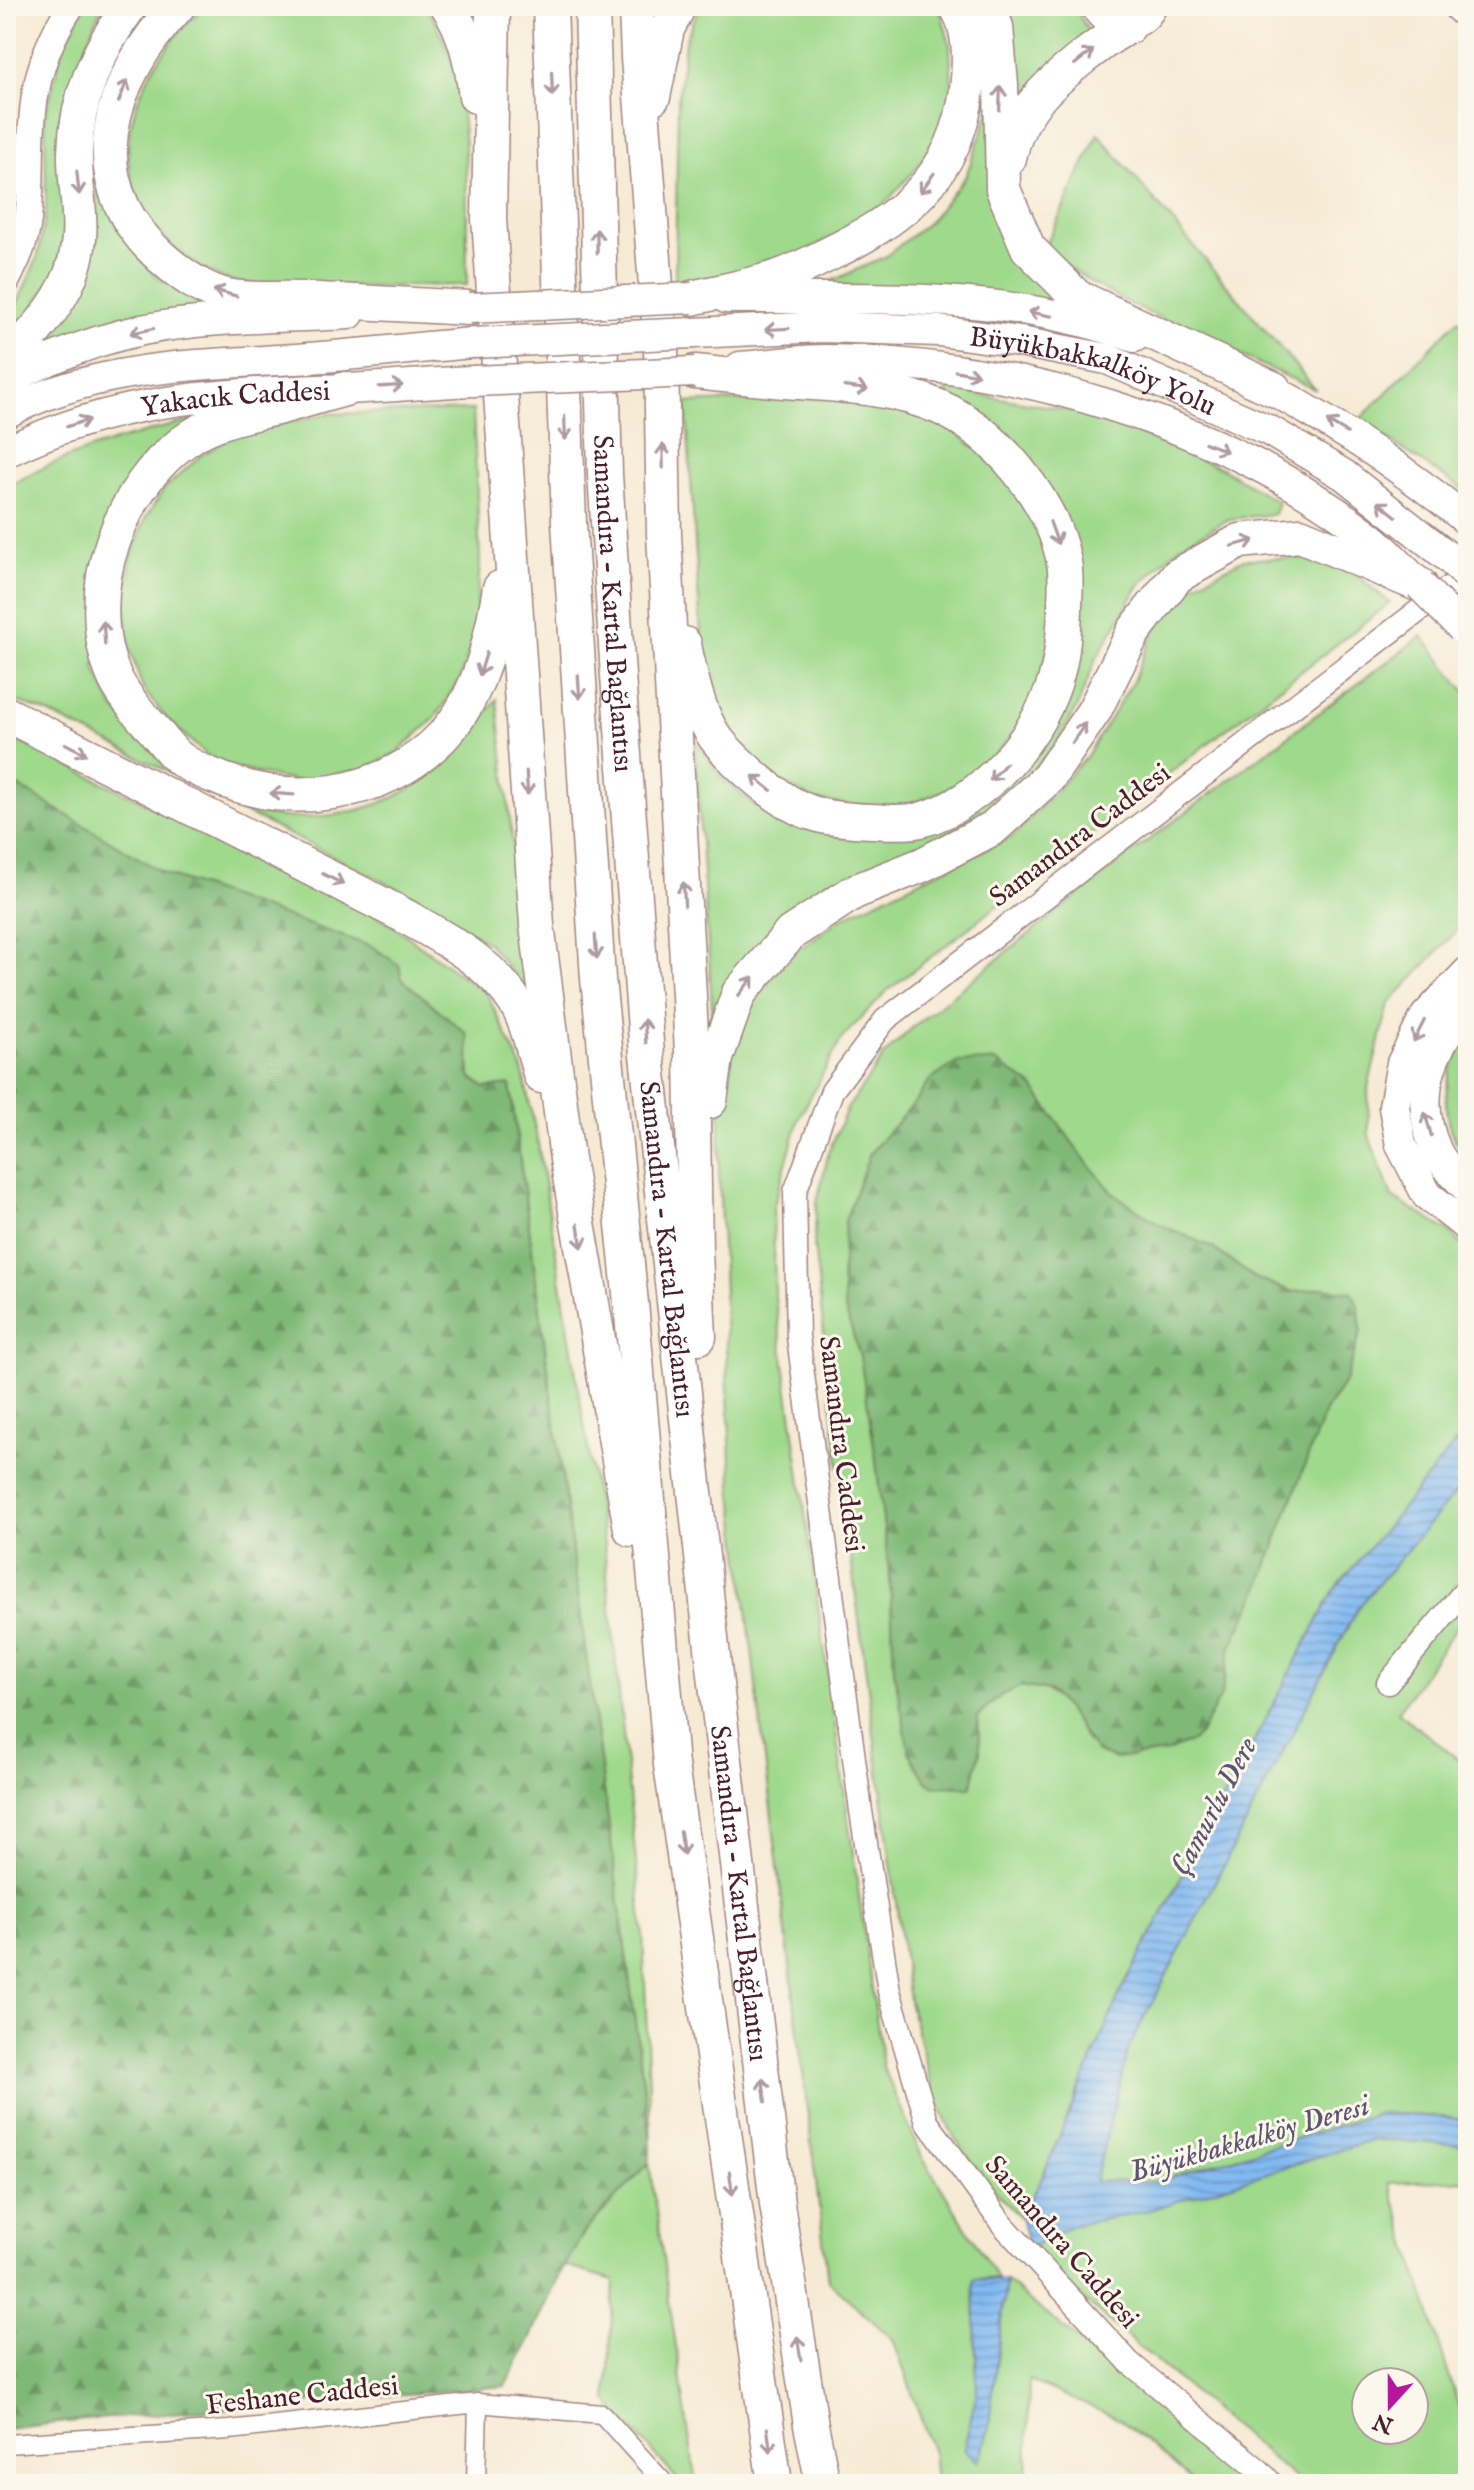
<svg xmlns="http://www.w3.org/2000/svg" width="1474" height="2490" viewBox="0 0 1474 2490" font-family="'IM FELL English',serif">
<style>
.green{fill:#9fd98b;stroke:#747c5b;stroke-width:2;fill-rule:evenodd}
.forest{fill:url(#forest-firs);stroke:#646c51;stroke-width:2}
.water{fill:url(#water-rules);stroke:#666c8e;stroke-width:2}
.lines{fill:none;stroke-linecap:round;stroke-linejoin:round}
.minor-casing{stroke:#a08480;stroke-width:21}
.tertiary-casing{stroke:#a08480;stroke-width:25}
.secondary-casing{stroke:#a08480;stroke-width:29}
.trunk-casing{stroke:#a08480;stroke-width:33}
.motorway-casing{stroke:#a08480;stroke-width:37}
.minor{stroke:#fff;stroke-width:18}
.tertiary{stroke:#fff;stroke-width:22}
.secondary{stroke:#fff;stroke-width:26}
.trunk{stroke:#fff;stroke-width:30}
.motorway{stroke:#fff;stroke-width:34}
.trunk-bridge-casing{stroke:#a08480;stroke-width:33;stroke-linecap:butt}
.trunk-bridge{stroke:#fff;stroke-width:30}
.oneway{stroke:#ae9aa0}
.labels{text-anchor:middle;stroke-width:6;stroke-linejoin:round;paint-order:stroke}
.street-label{font-size:28px;fill:#4a1f2b;stroke:#fbf7ec}
.water-label{font-size:30px;font-style:italic;fill:#5d5570;stroke:#fbf7ec}
</style>
<defs>
<pattern id="forest-firs" width="22" height="20" patternUnits="userSpaceOnUse" patternTransform="scale(2)"><rect width="22" height="20" fill="#7fb977"/><path d="M5 1l3.5 6h-7zM16 11l3.5 6h-7z" fill="#6a9662"/></pattern>
<pattern id="water-rules" width="6" height="5" patternUnits="userSpaceOnUse" patternTransform="scale(2)"><rect width="6" height="5" fill="#81b9f1"/><path d="M0 2.5h6" fill="none" stroke="#6c96c3"/></pattern>
</defs>
<rect width="100%" height="100%" fill="#fbf7ec"/>
<filter id="ink" filterUnits="userSpaceOnUse"><feTurbulence type="fractalNoise" baseFrequency=".0125" numOctaves="2"/><feDisplacementMap in="SourceGraphic" scale="16" xChannelSelector="R" yChannelSelector="G"/><feConvolveMatrix kernelMatrix="1 2 1 2 8 2 1 2 1" color-interpolation-filters="sRGB"/></filter>
<filter id="wash" filterUnits="userSpaceOnUse"><feTurbulence type="fractalNoise" baseFrequency=".006" numOctaves="4" result="noise"/><feDisplacementMap in="SourceGraphic" scale="32" xChannelSelector="R" yChannelSelector="G"/><feGaussianBlur stdDeviation="1.8" result="paint"/><feColorMatrix in="noise" values="0 0 0 0 0 0 0 0 0 0 0 0 0 0 0 0 0 1.4 0 .05"/><feComposite in="paint" operator="in"/></filter>
<g filter="url(#wash)">
<rect width="100%" height="100%" fill="#f6ead4"/>
<g class="green">
<polygon points="84,6 104,6 100,10 59,116 65,215 62,264 6,348 6,323 14,312 38,256 46,211 45,116 63,46"/>
<path d="M205,6H425C476,73 465,203 467,285C405,285 341,289 279,285C266,284 250,285 237,282C211,276 188,261 170,243C92,168 135,69 205,6Z"/>
<polygon points="700,6 935,6 942,16 950,45 952,89 941,131 915,170 879,210 805,252 729,278 675,280 678,100 685,41"/>
<polygon points="1008,6 1079,6 1080,17 1095,41 1019,106 1012,17"/>
<polygon points="991,107 991,190 1012,254 1061,304 825,284 885,257 929,222 966,176"/>
<polygon points="1098,134 1316,390 1130,304 1093,284 1044,249"/>
<polygon points="97,190 103,193 121,235 159,279 211,307 42,353 84,286 97,233"/>
<polygon points="1458,320 1468,330 1468,493 1359,420"/>
<polygon points="947,389 1091,414 1221,468 1278,502 1274,514 1229,519 1181,545 1139,585 1096,659 1077,707 1055,746 989,814 788,913 747,955 713,1019 694,739 722,778 757,807 763,802 866,836 1022,768 1075,550 945,395"/>
<polygon points="831,397 916,415 957,433 991,461 1030,508 1051,568 1052,630 1039,689 1018,728 989,761 953,787 910,804 864,807 815,800 768,775 729,733 711,690 702,650 686,403"/>
<polygon points="473,410 480,560 475,632 460,679 435,718 398,752 364,769 298,782 216,764 167,719 143,689 128,644 125,598 130,561 145,519 164,489 199,457 232,436 325,414"/>
<path d="M204,417L125,493L95,668L112,706L175,775L48,713L6,697V488C65,451 136,435 204,417Z"/>
<polygon points="1304,558 1353,572 1390,603 888,990 842,1038 799,1118 773,1209 775,1299 883,2067 922,2157 998,2279 974,2279 977,2392 964,2449 978,2461 988,2432 1006,2281 1254,2484 1196,2484 1121,2420 1029,2380 1027,2484 936,2484 933,2452 893,2339 828,2281 732,1486 719,1173 721,1071 747,1011 786,959 843,917 1014,836 1087,756 1132,683 1155,629 1193,585 1244,559"/>
<path d="M1422,636L1468,695V925L1456,931L1389,1004L1368,1087L1369,1136L1392,1197L1447,1230L1468,1251V1428L1333,1592L1121,1991L1041,2180L1021,2218L997,2194L955,2139L934,2095L909,2001L839,1467L814,1245L817,1202L829,1151L847,1109L885,1054L914,1026L1126,857ZM930,1080L1032,1086L1084,1159L1114,1194L1159,1224L1213,1248L1256,1279L1294,1292L1322,1288L1345,1381L1325,1411L1255,1598L1231,1646L1221,1696L1087,1742C1074,1718 1051,1678 1019,1687C1002,1691 990,1705 978,1716L901,1709L894,1669L890,1577L875,1452L860,1356L845,1309L842,1276L845,1221L870,1153L917,1100Z"/>
<path d="M497,699L529,994L488,943L425,902L236,808C251,811 268,816 284,817C346,821 407,801 452,757C469,741 482,717 497,699Z"/>
<polygon points="6,735 385,920 487,994 522,1068 537,1138 604,1545 643,1932 651,2142 510,1085 485,1088 470,1077 467,1034 401,979 234,899 165,874 6,779"/>
<path d="M1468,1034V1158C1434,1122 1444,1072 1468,1034Z"/>
<polygon points="1468,1478 1468,1610 1398,1712 1468,1767 1468,2119 1380,2113 1155,2182 1095,2182 1129,2047 1357,1609"/>
<path d="M1374,2139L1468,2145V2180L1389,2183L1468,2437V2484H1302L1086,2302L1029,2249L1070,2226L1149,2210ZM1366,2382H1414V2430H1366Z"/>
<polygon points="649,2163 696,2484 678,2484 678,2480 607,2401 614,2280 564,2266 586,2230"/>
</g>
<g class="forest">
<polygon points="6,779 165,874 373,947 399,965 402,979 467,1034 470,1077 485,1088 510,1085 651,2142 649,2163 586,2229 564,2266 530,2339 505,2386 84,2420 6,2429"/>
<polygon points="996,1061 1032,1086 1084,1159 1114,1194 1159,1224 1213,1248 1256,1279 1294,1292 1322,1288 1352,1292 1359,1308 1361,1332 1345,1381 1325,1411 1255,1598 1231,1646 1221,1696 1200,1734 1192,1742 1167,1752 1115,1759 1095,1751 1066,1708 1049,1691 1021,1686 1000,1696 978,1716 980,1752 971,1787 935,1786 925,1780 909,1752 894,1669 890,1577 875,1452 860,1356 845,1309 842,1276 845,1221 870,1153 917,1100 930,1080 958,1062"/>
</g>
<g class="water">
<polygon points="1468,1428 1468,1478 1357,1609 1129,2047 1095,2181 1155,2182 1380,2113 1468,2119 1468,2145 1374,2139 1149,2210 1070,2226 1029,2249 1021,2218 1041,2180 1121,1991 1333,1592"/>
<polygon points="974,2279 1006,2281 988,2432 978,2462 964,2448 977,2392"/>
</g>
</g>
<g filter="url(#ink)">
<g class="lines">
<defs>
<g id="minor">
<polyline points="6,2444 229,2430 478,2403 602,2414 665,2484"/>
<polyline points="476,2484 478,2403"/>
</g>
<g id="tertiary">
<polyline points="1388,1683 1468,1587"/>
<polyline points="1272,2484 1260,2471 1130,2363 1003,2225 927,2122 889,1991 861,1811 798,1337 795,1192 832,1091 885,1020 1468,573"/>
</g>
<g id="secondary">
<path d="M1093,6C1108,32 1140,34 1154,6"/>
<polyline points="1455,6 1468,18"/>
<path d="M6,282C16,262 26,242 28,219C33,178 28,137 35,96C40,64 53,33 71,6"/>
</g>
<g id="trunk">
<path d="M726,298C861,299 1005,290 1134,337"/>
<path id="s1" d="M693,333L823,327L939,331L1020,342L1107,359L1270,431L1344,475L1448,557"/>
<path d="M740,367C768,365 797,360 825,360C1009,361 1218,421 1365,533C1383,546 1398,564 1414,579"/>
<path d="M6,381C62,351 124,329 188,323C241,317 295,317 349,314"/>
<path d="M1250,381C1276,390 1298,404 1321,418C1373,449 1421,483 1468,521"/>
<path d="M6,413C96,365 197,365 296,359C355,355 413,348 472,343"/>
<path id="s2" d="M6,452C119,396 223,394 345,389C388,387 431,383 473,381"/>
<polyline points="1468,972 1426,1016 1402,1063 1394,1107 1401,1145 1427,1195 1468,1227"/>
<path d="M1468,1006C1431,1048 1412,1095 1436,1150C1442,1164 1458,1178 1468,1189"/>
</g>
<g id="motorway">
<path d="M178,6C108,80 76,179 160,256C179,273 201,290 227,296C250,301 277,298 300,299C357,302 414,305 470,308"/>
<path d="M448,6C466,32 472,65 476,96"/>
<polyline points="493,6 489,218 537,925 567,1159 631,1529"/>
<polyline points="550,6 569,523 598,979 631,1303 671,1765 775,2484"/>
<path id="s3" d="M592,6L605,474L618,676L647,1055L717,1693L777,2204L811,2425L823,2484"/>
<polyline points="636,6 638,58 661,348 664,534 692,1052 695,1252 699,1337"/>
<polyline points="988,6 996,27 1001,85 1003,189 1028,248 1077,297 1274,389"/>
<polyline points="653,97 667,29 679,6"/>
<path d="M1009,158C1019,109 1049,84 1086,55C1100,45 1112,34 1128,27"/>
<path d="M692,298C721,291 752,286 781,276C796,271 811,263 825,256C901,220 957,177 967,89C970,64 971,28 956,6"/>
<path d="M6,362C31,336 58,308 71,274C88,228 74,196 75,152C76,99 98,48 130,6"/>
<path d="M345,389C324,395 303,401 281,407C252,414 222,418 195,434C154,460 129,497 113,542C98,583 96,637 115,678C124,697 141,716 155,731C162,740 170,751 179,758C188,765 201,771 211,775C288,809 380,799 441,738C480,698 491,641 500,588"/>
<path d="M684,644C689,671 697,707 711,731C723,751 756,780 776,794C809,818 832,819 872,821C887,822 905,823 920,820C983,804 1044,732 1058,670C1063,651 1064,630 1065,610C1065,595 1067,577 1064,562C1052,500 996,432 939,407C891,386 836,385 785,381C755,379 725,375 695,372"/>
<path d="M6,714L401,914C444,938 491,962 517,1005C529,1025 534,1054 541,1076"/>
<polyline points="710,1101 716,1058 739,993 791,933 854,892 922,865 993,828 1048,778 1094,711 1134,631 1177,576 1240,541 1300,535 1420,585"/>
</g>
</defs>
<use href="#minor" class="minor-casing"/>
<use href="#tertiary" class="tertiary-casing"/>
<use href="#secondary" class="secondary-casing"/>
<use href="#trunk" class="trunk-casing"/>
<use href="#motorway" class="motorway-casing"/>
<use href="#minor" class="minor"/>
<use href="#tertiary" class="tertiary"/>
<use href="#secondary" class="secondary"/>
<use href="#trunk" class="trunk"/>
<use href="#motorway" class="motorway"/>
<defs>
<g id="trunk-bridge">
<polyline points="470,308 692,298"/>
<polyline points="472,343 693,333"/>
<polyline points="473,381 695,372"/>
<polyline points="1448,557 1468,576"/>
<polyline points="1420,585 1462,628"/>
</g>
</defs>
<use href="#trunk-bridge" class="trunk-bridge-casing"/>
<use href="#trunk-bridge" class="trunk-bridge"/>
</g>
<defs><path id="oneway-shaft" d="M-6 0H5M1.5-3L5.5 0L1.5 3" fill="none" stroke-width="1.6" stroke-linecap="round" stroke-linejoin="round" transform="scale(2)"/></defs>
<g class="oneway">
<use href="#oneway-shaft" transform="translate(1084 57) rotate(-38)"/>
<use href="#oneway-shaft" transform="translate(552 84) rotate(88)"/>
<use href="#oneway-shaft" transform="translate(123 91) rotate(-68)"/>
<use href="#oneway-shaft" transform="translate(1000 98) rotate(-88)"/>
<use href="#oneway-shaft" transform="translate(78 183) rotate(84)"/>
<use href="#oneway-shaft" transform="translate(927 183) rotate(126)"/>
<use href="#oneway-shaft" transform="translate(597 241) rotate(-91)"/>
<use href="#oneway-shaft" transform="translate(225 293) rotate(-165)"/>
<use href="#oneway-shaft" transform="translate(1040 314) rotate(-169)"/>
<use href="#oneway-shaft" transform="translate(777 329) rotate(177)"/>
<use href="#oneway-shaft" transform="translate(142 331) rotate(168)"/>
<use href="#oneway-shaft" transform="translate(967 373) rotate(10)"/>
<use href="#oneway-shaft" transform="translate(391 386) rotate(-4)"/>
<use href="#oneway-shaft" transform="translate(856 388) rotate(7)"/>
<use href="#oneway-shaft" transform="translate(78 423) rotate(-18)"/>
<use href="#oneway-shaft" transform="translate(1337 427) rotate(-149)"/>
<use href="#oneway-shaft" transform="translate(565 428) rotate(88)"/>
<use href="#oneway-shaft" transform="translate(1216 447) rotate(22)"/>
<use href="#oneway-shaft" transform="translate(663 456) rotate(-91)"/>
<use href="#oneway-shaft" transform="translate(1387 509) rotate(-142)"/>
<use href="#oneway-shaft" transform="translate(1054 533) rotate(70)"/>
<use href="#oneway-shaft" transform="translate(1243 543) rotate(-16)"/>
<use href="#oneway-shaft" transform="translate(104 633) rotate(-94)"/>
<use href="#oneway-shaft" transform="translate(483 664) rotate(107)"/>
<use href="#oneway-shaft" transform="translate(579 687) rotate(86)"/>
<use href="#oneway-shaft" transform="translate(1079 733) rotate(-56)"/>
<use href="#oneway-shaft" transform="translate(76 749) rotate(27)"/>
<use href="#oneway-shaft" transform="translate(998 772) rotate(133)"/>
<use href="#oneway-shaft" transform="translate(527 783) rotate(86)"/>
<use href="#oneway-shaft" transform="translate(762 783) rotate(-142)"/>
<use href="#oneway-shaft" transform="translate(282 794) rotate(-176)"/>
<use href="#oneway-shaft" transform="translate(333 879) rotate(27)"/>
<use href="#oneway-shaft" transform="translate(684 894) rotate(-93)"/>
<use href="#oneway-shaft" transform="translate(596 947) rotate(86)"/>
<use href="#oneway-shaft" transform="translate(746 986) rotate(-52)"/>
<use href="#oneway-shaft" transform="translate(645 1031) rotate(-94)"/>
<use href="#oneway-shaft" transform="translate(1419 1031) rotate(117)"/>
<use href="#oneway-shaft" transform="translate(1428 1124) rotate(-106)"/>
<use href="#oneway-shaft" transform="translate(580 1236) rotate(80)"/>
<use href="#oneway-shaft" transform="translate(682 1843) rotate(82)"/>
<use href="#oneway-shaft" transform="translate(764 2090) rotate(-97)"/>
<use href="#oneway-shaft" transform="translate(731 2183) rotate(82)"/>
<use href="#oneway-shaft" transform="translate(799 2348) rotate(-99)"/>
<use href="#oneway-shaft" transform="translate(769 2440) rotate(82)"/>
</g>
</g>
<g class="labels">
<g class="street-label">
<text dy="10" stroke="none"><textPath href="#s1" startOffset="406">Büyükbakkalköy Yolu</textPath></text>
<text dy="10" stroke="none"><textPath href="#s2" startOffset="238">Yakacık Caddesi</textPath></text>
<text dy="10" stroke="none"><textPath href="#s3" startOffset="598">Samandıra - Kartal Bağlantısı</textPath></text>
<text transform="translate(1079 834) rotate(-37)" y="10">Samandıra Caddesi</text>
<text dy="10" stroke="none"><textPath href="#s3" startOffset="1246">Samandıra - Kartal Bağlantısı</textPath></text>
<text transform="translate(843 1444) rotate(83)" y="10">Samandıra Caddesi</text>
<text dy="10" stroke="none"><textPath href="#s3" startOffset="1894">Samandıra - Kartal Bağlantısı</textPath></text>
<text transform="translate(1063 2241) rotate(49)" y="10">Samandıra Caddesi</text>
<text transform="translate(302 2394) rotate(-6)" y="10">Feshane Caddesi</text>
</g>
<g class="water-label">
<text transform="translate(1213 1806) rotate(-62)" y="10">Çamurlu Dere</text>
<text transform="translate(1249 2138) rotate(-16)" y="10">Büyükbakkalköy Deresi</text>
</g>
</g>
<rect width="1474" height="2490" fill="none" stroke="#fbf7ec" stroke-width="32"/>
<g transform="translate(1390 2406) rotate(201)"><circle r="38" fill="#fbf7ec" stroke="#b4a19f" stroke-width="2"/>
<path d="M0-6L14 30L0 20L-14 30Z" fill="#b5179e"/>
<text y="-12" font-size="22" font-weight="bold" text-anchor="middle" fill="#4a1f2b">N</text>
</g>
</svg>
